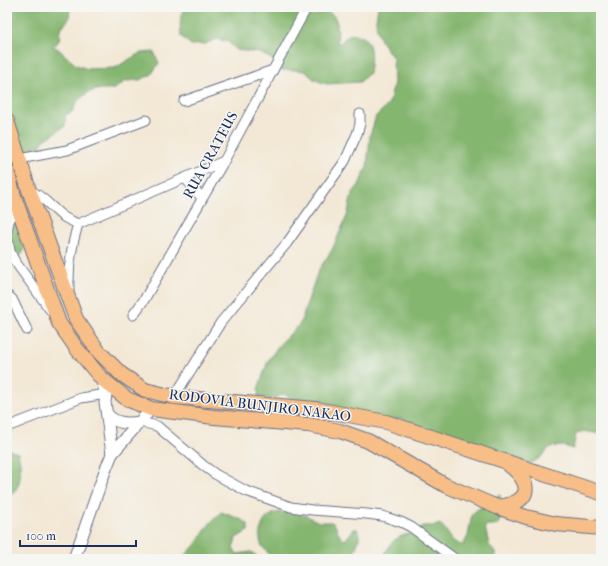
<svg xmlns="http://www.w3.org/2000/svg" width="608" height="566" viewBox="0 0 608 566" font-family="'IM FELL French Canon',serif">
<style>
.forest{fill:#85b670;stroke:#507267}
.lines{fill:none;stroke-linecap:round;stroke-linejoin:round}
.minor-casing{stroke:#677088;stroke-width:11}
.tertiary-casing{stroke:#677088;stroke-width:13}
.primary-casing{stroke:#677088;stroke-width:16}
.minor{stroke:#fff;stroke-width:9}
.tertiary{stroke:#fff;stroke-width:11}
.primary{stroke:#f7be87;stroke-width:14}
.labels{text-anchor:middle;stroke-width:3;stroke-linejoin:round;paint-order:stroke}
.street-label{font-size:14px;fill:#1b2f5e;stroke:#f6f6f2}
</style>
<rect width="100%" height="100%" fill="#f6f6f2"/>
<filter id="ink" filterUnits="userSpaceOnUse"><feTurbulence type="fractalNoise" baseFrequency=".025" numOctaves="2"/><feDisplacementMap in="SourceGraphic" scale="8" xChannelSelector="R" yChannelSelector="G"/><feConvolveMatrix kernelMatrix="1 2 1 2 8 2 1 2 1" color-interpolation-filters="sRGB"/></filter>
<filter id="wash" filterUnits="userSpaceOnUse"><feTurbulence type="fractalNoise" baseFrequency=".012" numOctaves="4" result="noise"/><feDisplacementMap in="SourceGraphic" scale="16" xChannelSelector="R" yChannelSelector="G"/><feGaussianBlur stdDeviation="0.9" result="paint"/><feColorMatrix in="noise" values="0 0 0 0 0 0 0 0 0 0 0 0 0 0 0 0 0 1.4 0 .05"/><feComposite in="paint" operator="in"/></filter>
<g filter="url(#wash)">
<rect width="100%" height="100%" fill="#f3e8d5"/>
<g class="forest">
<polygon points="7,7 70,7 69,19 60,29 59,41 53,47 57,48 76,65 88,69 115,68 140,53 154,52 159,63 151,75 139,80 126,81 114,89 100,89 89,92 78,100 72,112 65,115 65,126 43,141 37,153 25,151 15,143 9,120 9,106 7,102"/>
<path d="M185,7H252L255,12H261L263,7H301L310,16C315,16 320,12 326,12C340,14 338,33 337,43H341C346,36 350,32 359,35C374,40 371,61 369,73L360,82L327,84L315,80L305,71L294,70H280L272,59L260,53L237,50L227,41L216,39L205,44L191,45L181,36C180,27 179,15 185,7Z"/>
<polygon points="378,7 601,7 601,434 583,431 576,434 573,449 564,446 550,447 541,457 530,464 406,424 402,418 391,420 296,404 285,394 271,399 259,397 258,389 268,361 279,345 300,324 318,271 332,250 347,216 352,194 359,185 367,166 370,136 376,116 386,107 390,101 394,82 393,58 381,41 377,29 376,20"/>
<polygon points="7,195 26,225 23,252 22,254 7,259"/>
<path d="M7,449L18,453C22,467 23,490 7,497Z"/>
<path d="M500,495L502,512L501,521L496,525H487L485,527L489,545L495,552L497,559H383C384,554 386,551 389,547C398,531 411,538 423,526H435L440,524C449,531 450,544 463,545L468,536L472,514L493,497Z"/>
<polygon points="221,512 240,519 248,524 248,531 236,538 233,549 237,554 251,552 257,556 257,559 182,559 195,545 211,522"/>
<path d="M280,512L293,513L307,516L319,522H332C338,527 337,534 343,540L346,539L354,529H357C363,539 354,550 351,559H271C270,554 265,550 262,546C257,536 261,520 271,515C273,513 278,513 280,512Z"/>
</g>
</g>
<g filter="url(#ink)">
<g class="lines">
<defs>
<g id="minor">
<polyline points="184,101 273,70"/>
<polyline points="19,159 67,150 146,120"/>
<polyline points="185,178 202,198"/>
<path d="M29,190C43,196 50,206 61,215C66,219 72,221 78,224"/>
<polyline points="78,224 224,161"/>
<polyline points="7,231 14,198"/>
<polyline points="7,236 10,251 14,260 51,311"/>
<path d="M69,290C68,266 71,247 78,224"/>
<polyline points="7,295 12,299 27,330"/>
<polyline points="133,315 144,300 224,161 307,7"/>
<polyline points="174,397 221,322 287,243 345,161 357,134 360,124 360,114"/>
<polyline points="140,422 157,426 204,466 215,474 246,491 291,507 312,510 367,514 382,516 401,522 411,527 455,559"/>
<polyline points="7,427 81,398 106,394"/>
</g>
<g id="tertiary">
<polyline points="101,378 106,394 105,402 112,454"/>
<path d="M107,414C116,424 127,424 140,422"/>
<polyline points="74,559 105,471 112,454 151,409"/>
</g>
<g id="primary">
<polyline points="7,121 29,190 76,319 99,352 121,374 145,390 174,397 316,409 386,422 601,493"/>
<polyline points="7,171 14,196 59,323 77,349 101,378 127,399 151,409 214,417 308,425 340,431 368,441 445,485 497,507 526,517 556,524 601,528"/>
<path d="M497,507C532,503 534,484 508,464"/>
</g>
</defs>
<use href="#minor" class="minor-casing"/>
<use href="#tertiary" class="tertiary-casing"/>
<use href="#primary" class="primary-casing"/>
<use href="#minor" class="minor"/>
<use href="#tertiary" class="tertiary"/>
<use href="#primary" class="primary"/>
</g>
</g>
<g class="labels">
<g class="street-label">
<text transform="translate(210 155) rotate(-61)" y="5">RUA CRATEUS</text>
<text transform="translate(260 405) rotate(7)" y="5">RODOVIA BUNJIRO NAKAO</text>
</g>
</g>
<rect width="608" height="566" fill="none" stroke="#f6f6f2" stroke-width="24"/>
<path d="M20 540v6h116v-6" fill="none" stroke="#1b2f5e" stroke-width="2"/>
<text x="26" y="540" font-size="12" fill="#1b2f5e" stroke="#f6f6f2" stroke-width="3" paint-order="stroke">100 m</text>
</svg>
